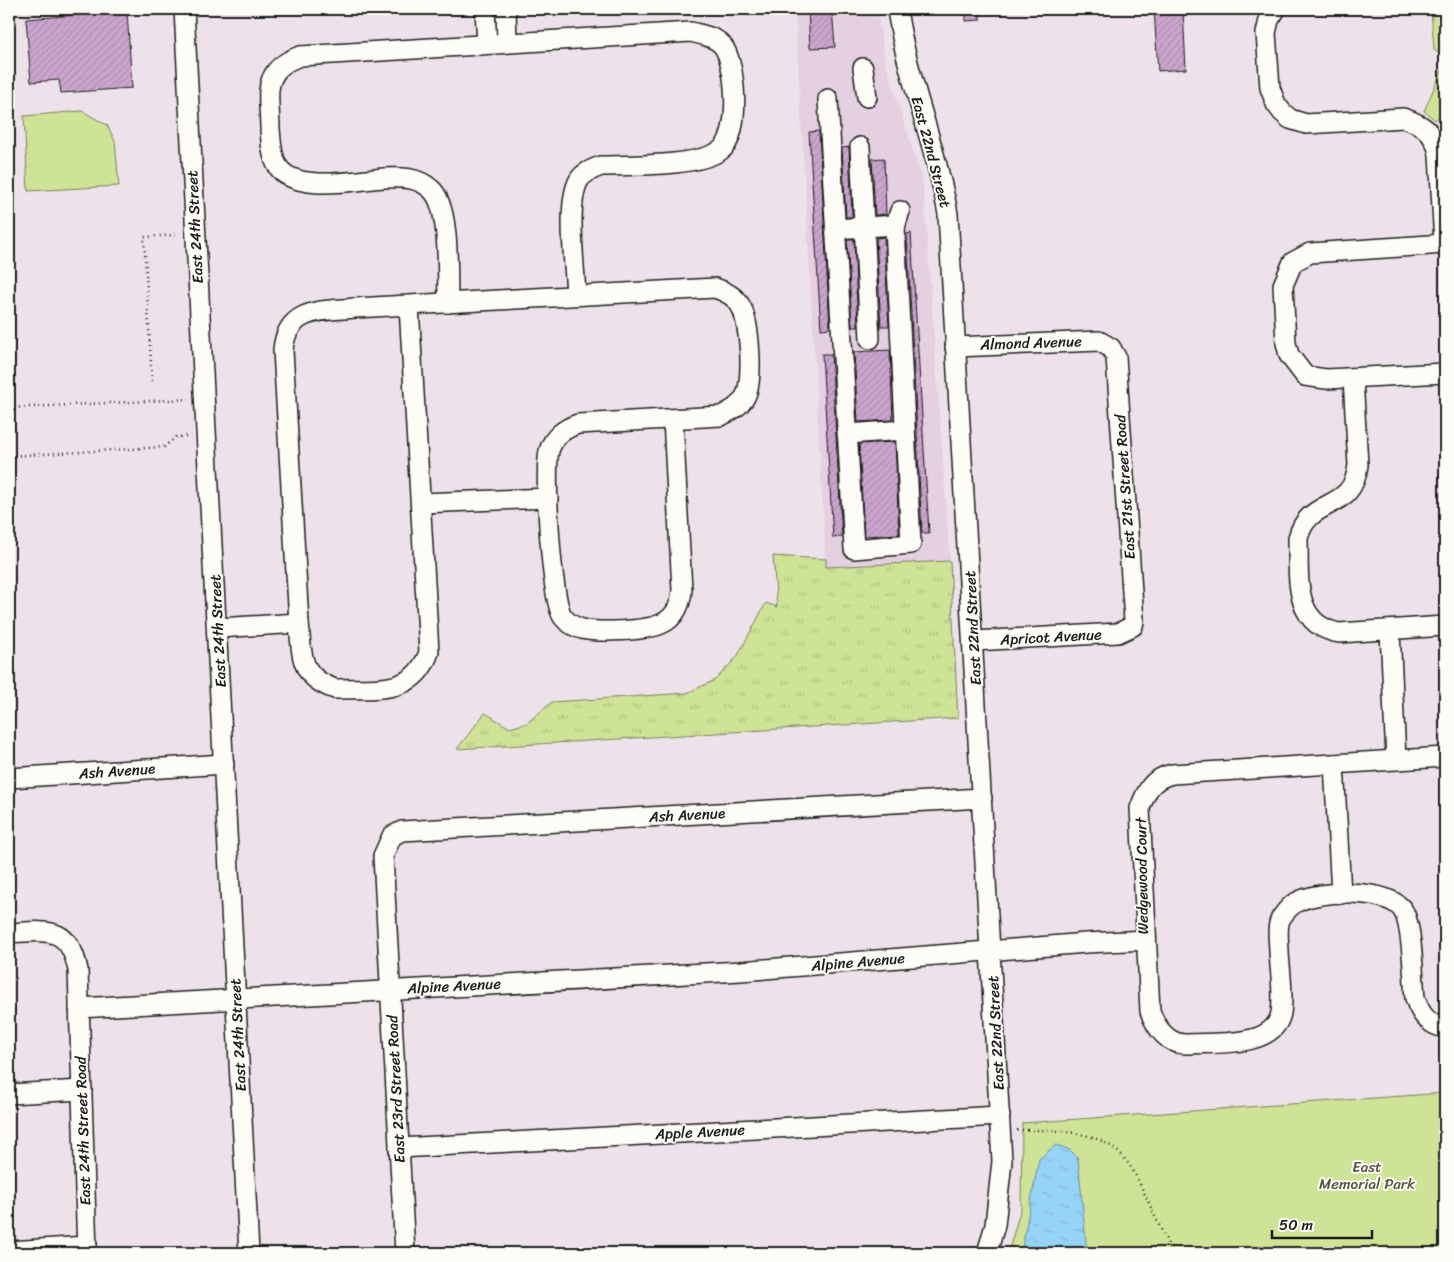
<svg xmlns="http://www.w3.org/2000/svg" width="1454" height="1262" viewBox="0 0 1454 1262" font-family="Sriracha,sans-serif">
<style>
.built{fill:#e4d0e1}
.grass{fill:url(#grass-tufts);stroke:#76805a}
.park{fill:#cfe397;stroke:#76805a}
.water{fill:url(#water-ripples);stroke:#658a9f}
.building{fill:url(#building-hatch);stroke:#1c1c1c}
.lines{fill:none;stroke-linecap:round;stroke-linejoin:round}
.minor-casing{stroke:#1c1c1c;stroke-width:22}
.path{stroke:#1c1c1c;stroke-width:2.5;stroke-dasharray:1 4;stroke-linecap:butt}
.minor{stroke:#fdfcf7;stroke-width:19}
.labels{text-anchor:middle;stroke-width:4;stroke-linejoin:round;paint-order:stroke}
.street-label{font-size:15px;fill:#1c1c1c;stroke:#fdfcf7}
.park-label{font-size:15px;fill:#525841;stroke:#fdfcf7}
</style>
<defs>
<pattern id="grass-tufts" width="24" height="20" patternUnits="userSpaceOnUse" patternTransform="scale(1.25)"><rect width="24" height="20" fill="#cfe397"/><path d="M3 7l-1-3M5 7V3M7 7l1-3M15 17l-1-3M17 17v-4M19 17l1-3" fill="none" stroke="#b1c282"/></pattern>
<pattern id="water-ripples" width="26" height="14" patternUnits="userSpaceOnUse" patternTransform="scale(1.25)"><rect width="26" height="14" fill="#96d4f7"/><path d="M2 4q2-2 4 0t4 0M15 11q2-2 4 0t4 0" fill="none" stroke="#81b5d3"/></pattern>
<pattern id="building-hatch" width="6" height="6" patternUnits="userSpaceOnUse" patternTransform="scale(1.25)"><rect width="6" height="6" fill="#cba5cd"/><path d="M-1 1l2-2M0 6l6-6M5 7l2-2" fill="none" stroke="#ae8daf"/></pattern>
</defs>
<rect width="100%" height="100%" fill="#eee2ea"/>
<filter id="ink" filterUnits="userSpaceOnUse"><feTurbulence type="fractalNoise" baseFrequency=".02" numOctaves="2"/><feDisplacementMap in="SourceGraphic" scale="10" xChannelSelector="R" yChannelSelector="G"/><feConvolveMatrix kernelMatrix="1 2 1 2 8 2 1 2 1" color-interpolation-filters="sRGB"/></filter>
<g filter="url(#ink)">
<polygon class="built" points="795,9 877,9 885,61 923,183 950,561 826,567"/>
<polygon class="grass" points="773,556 826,559 826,567 950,561 958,718 457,749 485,713 510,728 527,723 552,702 687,693 715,680 737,657 766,603 777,607"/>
<g class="park">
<polygon points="1431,9 1438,9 1439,16 1445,15 1445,58 1434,50"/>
<polygon points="1445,63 1445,110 1435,120 1424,111"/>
<polygon points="82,111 107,125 115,141 119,186 28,191 24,116"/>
<polygon points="1445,1093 1445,1253 1008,1253 1021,1208 1022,1123"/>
</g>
<polygon class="water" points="1056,1145 1070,1150 1078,1158 1087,1253 1021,1253 1039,1159"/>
<g class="building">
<polygon points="808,9 832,9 835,47 810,48"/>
<polygon points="966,9 980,9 980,20 966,21"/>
<polygon points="1154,9 1183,9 1186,69 1158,71"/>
<polygon points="127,11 132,88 61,93 59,80 31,82 26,19"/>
<polygon points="819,131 830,328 821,329 809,132"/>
<polygon points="849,147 852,217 846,217 842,148"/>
<polygon points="884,158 886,214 875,215 872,159"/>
<polygon points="911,233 929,533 922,533 907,234"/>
<polygon points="884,237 889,326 881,326 876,238"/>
<polygon points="847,239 854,239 858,327 852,327"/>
<polygon points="890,350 893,420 858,422 854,352"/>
<polygon points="822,354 831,354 842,537 833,538"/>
<polygon points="895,442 899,534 864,536 859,444"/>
</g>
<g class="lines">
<defs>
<g id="minor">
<polyline points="184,9 249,1253"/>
<polyline points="485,9 487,44"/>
<polyline points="506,9 507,42"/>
<path d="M897,9C907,79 936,144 948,214L1002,1161L995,1225L987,1253"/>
<path d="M1276,9L1269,20L1266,33L1270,88L1276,104L1282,112L1290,119L1306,124L1403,118C1423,124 1435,133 1439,154L1444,244"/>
<polyline points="863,68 867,97"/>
<polyline points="828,99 854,549 911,544 895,227 900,211"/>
<polyline points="860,147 870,339"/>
<polyline points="835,229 896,225"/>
<polyline points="1445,244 1310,253 1293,262 1283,285 1286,343 1289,355 1305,376 1326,379 1445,373"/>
<path d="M448,303C447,277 451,206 431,189C418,177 401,177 384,178C356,180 293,194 277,165C271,154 271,141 270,128C270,116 268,102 269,90C271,71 283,62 300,56L691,32C702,35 714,36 722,45C737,62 741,136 721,150C698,167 632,165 601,166C593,169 584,172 579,180C566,202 575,268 576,295"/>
<path d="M409,306L429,652C414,697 374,687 335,689C299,677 302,655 299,623L283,350C287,307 323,311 355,308L715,288C724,291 735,296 740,305C750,320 754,381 745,397C739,407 731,411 721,416L578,424C565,428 553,437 549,451C544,472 551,602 563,617C567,622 575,627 582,629C599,633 645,631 661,624C675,618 681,604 682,590L673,419"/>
<polyline points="955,347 1099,341 1111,348 1116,357 1134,621 1133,626 1118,633 974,641"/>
<path d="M1353,378L1358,465C1353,514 1309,495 1298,538C1299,575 1292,625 1339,633L1445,626"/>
<polyline points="847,434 905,430"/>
<polyline points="421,503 548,498"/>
<polyline points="218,628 299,623"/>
<polyline points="1390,631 1396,759"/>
<path d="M1445,757L1172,774C1152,779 1147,789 1140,808L1150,1011C1156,1028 1168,1045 1187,1044C1214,1042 1274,1049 1281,1013C1284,994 1280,971 1279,952C1279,942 1276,927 1281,918C1285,912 1291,905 1297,902C1318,890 1386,888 1402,909C1413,923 1413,978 1415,998C1420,1014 1428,1025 1445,1028"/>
<polyline points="1334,764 1341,894"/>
<polyline points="9,778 224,764"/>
<path d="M9,933C47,931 69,925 78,970L87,1253"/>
<polyline points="79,1008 741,971 1086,943 1146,940"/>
<polyline points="9,1094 82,1090"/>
<polyline points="399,1148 1000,1116"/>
<polyline points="9,1251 87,1246"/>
<polyline points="405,1253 383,856 392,836 402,831 982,798"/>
</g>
</defs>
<use href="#minor" class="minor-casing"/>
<g class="path">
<polyline points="9,16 11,15 11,9"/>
<polyline points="9,57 12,47 11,15"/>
<polyline points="9,82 12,166 9,166"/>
<polyline points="152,381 144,237 176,235"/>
<polyline points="9,408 189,399"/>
<polyline points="9,456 164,447 176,437 191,436"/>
<path d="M1017,1130C1139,1128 1124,1161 1173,1253"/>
</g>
<use href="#minor" class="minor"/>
</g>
</g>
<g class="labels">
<g class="street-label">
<text transform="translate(931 152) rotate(75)" y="5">East 22nd Street</text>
<text transform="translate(195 227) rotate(-93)" y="5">East 24th Street</text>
<text transform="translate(1031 343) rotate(-2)" y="5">Almond Avenue</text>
<text transform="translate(1125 487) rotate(-94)" y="5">East 21st Street Road</text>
<text transform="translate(973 628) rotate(-93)" y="5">East 22nd Street</text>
<text transform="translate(218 631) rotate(-93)" y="5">East 24th Street</text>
<text transform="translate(1051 637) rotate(-3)" y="5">Apricot Avenue</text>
<text transform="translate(117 771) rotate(-4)" y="5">Ash Avenue</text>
<text transform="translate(687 815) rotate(-3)" y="5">Ash Avenue</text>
<text transform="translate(1142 876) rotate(-91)" y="5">Wedgewood Court</text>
<text transform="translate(858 962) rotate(-5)" y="5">Alpine Avenue</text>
<text transform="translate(454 986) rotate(-3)" y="5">Alpine Avenue</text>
<text transform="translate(996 1033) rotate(-93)" y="5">East 22nd Street</text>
<text transform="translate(238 1035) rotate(-93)" y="5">East 24th Street</text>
<text transform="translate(396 1089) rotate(-93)" y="5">East 23rd Street Road</text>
<text transform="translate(83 1131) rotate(-92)" y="5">East 24th Street Road</text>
<text transform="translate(700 1132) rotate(-3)" y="5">Apple Avenue</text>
</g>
<g class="park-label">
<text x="1367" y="1172">East<tspan x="1367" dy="17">Memorial Park</tspan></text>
</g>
</g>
<rect width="1454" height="1262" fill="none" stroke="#fdfcf7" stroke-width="30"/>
<rect x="15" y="15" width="1424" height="1232" fill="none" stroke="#1c1c1c" stroke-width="2" filter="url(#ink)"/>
<path d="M1272 1230v8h100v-8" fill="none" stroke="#1c1c1c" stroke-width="2.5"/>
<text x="1279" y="1230" font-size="15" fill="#1c1c1c" stroke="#fdfcf7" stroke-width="4" paint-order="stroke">50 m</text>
</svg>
